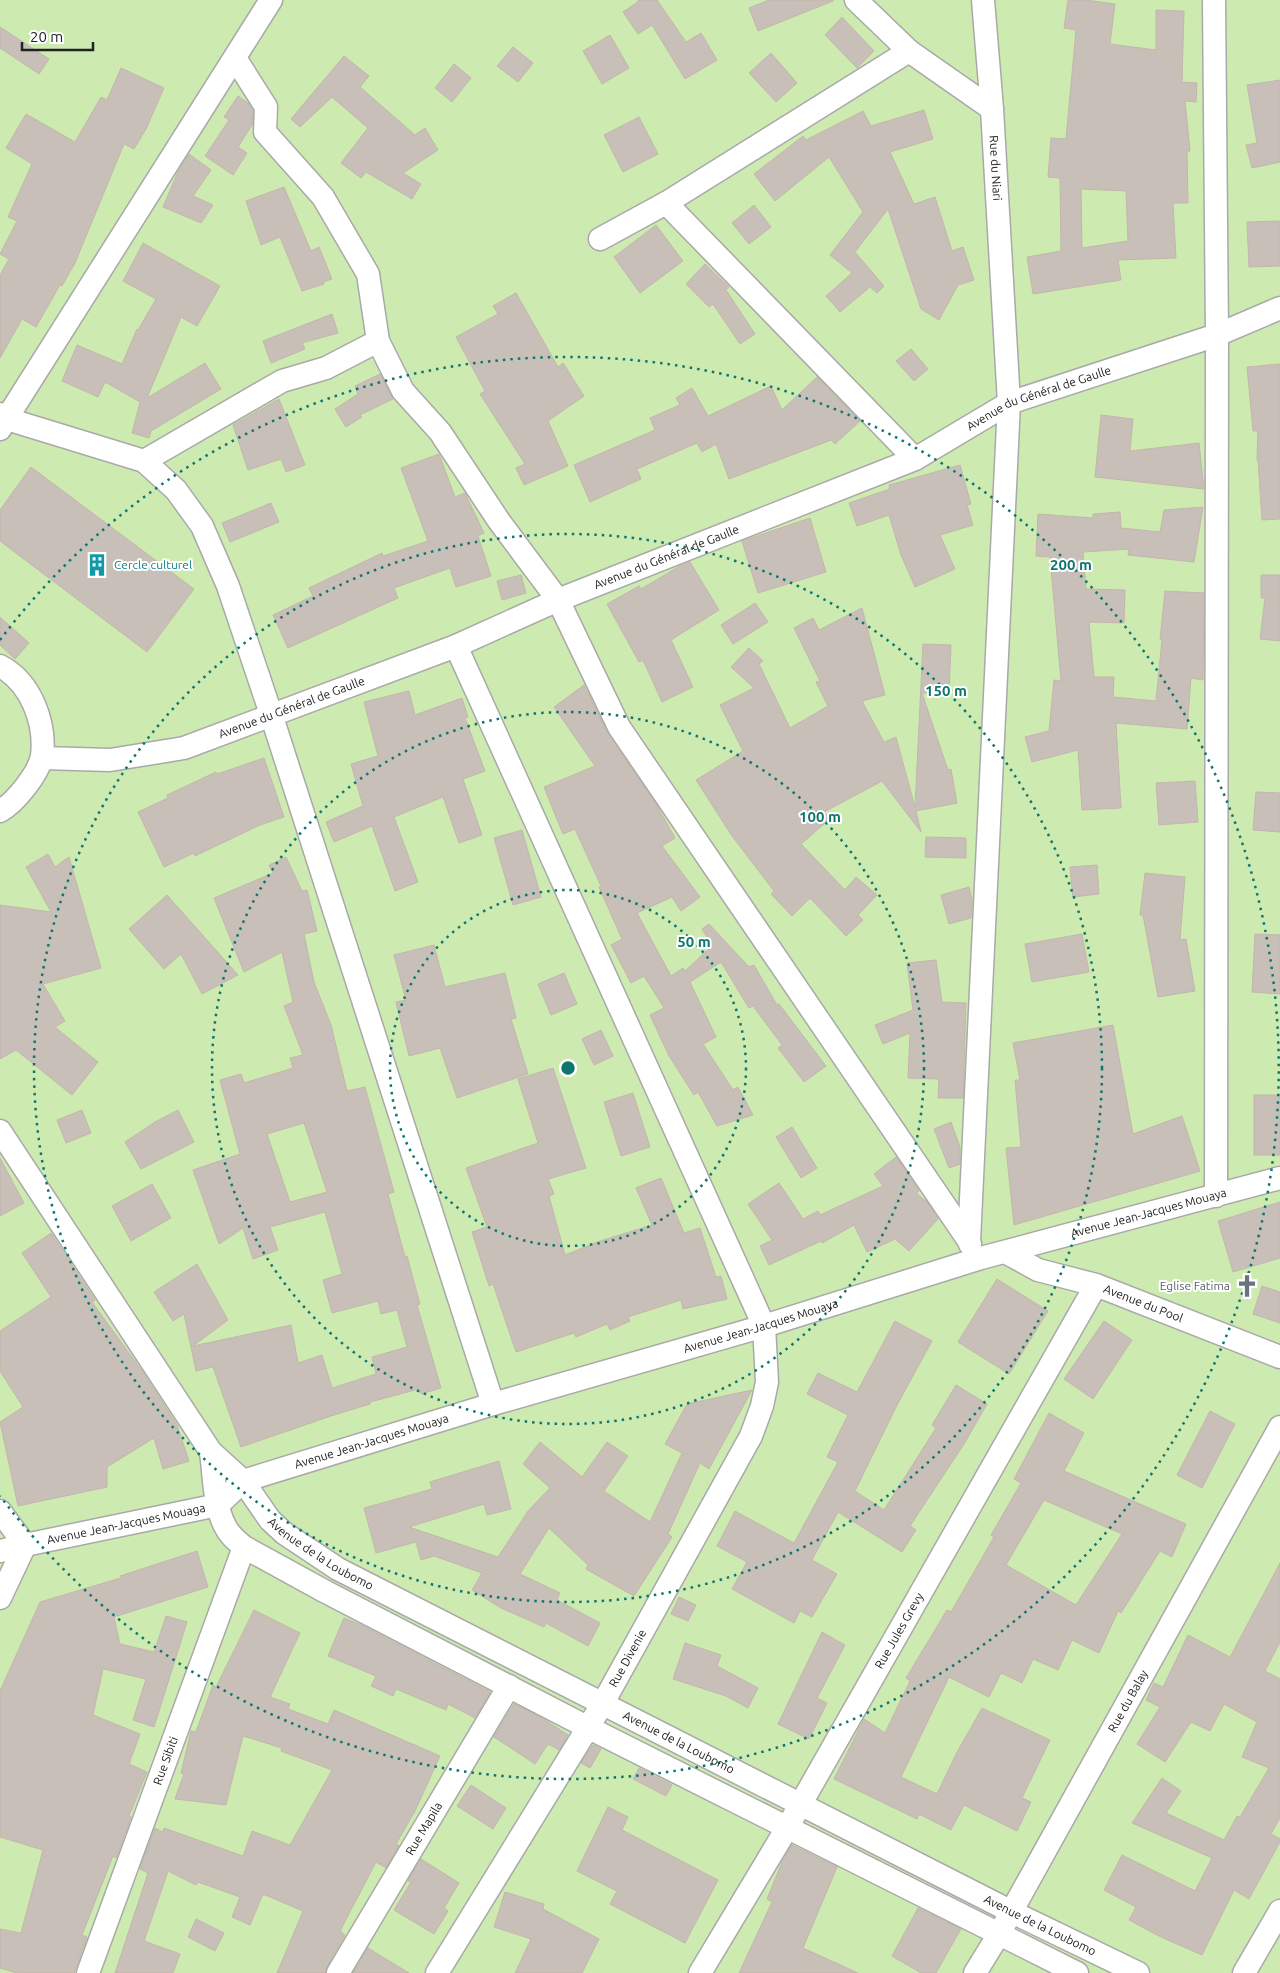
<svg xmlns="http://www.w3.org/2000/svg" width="1280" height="1973" viewBox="0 0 1280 1973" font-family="Ubuntu,sans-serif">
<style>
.grass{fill:#cdebb0}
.building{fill:#c7bfb8;stroke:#c4b6ab;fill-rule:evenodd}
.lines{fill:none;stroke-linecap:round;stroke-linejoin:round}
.minor-casing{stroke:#a9a9a9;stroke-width:25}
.minor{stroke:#fff;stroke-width:22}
.ring{fill:none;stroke:#0f766e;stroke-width:2.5;stroke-dasharray:2.5 5}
.labels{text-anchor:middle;stroke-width:4;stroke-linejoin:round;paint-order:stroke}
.street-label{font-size:12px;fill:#222;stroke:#fff}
.culture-label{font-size:12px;fill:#0d838f;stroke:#fff;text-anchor:start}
.worship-label{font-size:12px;fill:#5b616d;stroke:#fff;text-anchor:end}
.centre{fill:#0f766e;stroke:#fff;stroke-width:2.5}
.ring-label{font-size:15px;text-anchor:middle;font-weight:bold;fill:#0f766e;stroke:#fff;stroke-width:4;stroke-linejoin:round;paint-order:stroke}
</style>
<rect width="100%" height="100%" fill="#f2efe9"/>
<rect class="grass" x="0" y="0" width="1280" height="1973"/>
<g class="building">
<polygon points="638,0 657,0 686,42 701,33 717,60 685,79 652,25 638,34 623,12 639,1"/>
<polygon points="769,0 833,0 833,1 758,31 749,8"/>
<path d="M1068,0H1086L1115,4L1110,44L1156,50V10L1184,11L1182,82L1197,83L1196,102L1185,101L1190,151H1187L1188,203H1173L1176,258L1118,260L1121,280L1033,294L1027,257L1061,251L1060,178L1048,177L1051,138L1066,139L1076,30L1064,28ZM1081,189L1126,191L1128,241L1082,248Z"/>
<polygon points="842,17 874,51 857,68 825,35"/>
<polygon points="0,27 49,59 39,74 0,48"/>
<polygon points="610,35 629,68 602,84 583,51"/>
<polygon points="513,47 533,63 518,82 497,66"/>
<polygon points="771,53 797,83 776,102 749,73"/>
<polygon points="344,56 369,76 360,87 415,135 425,128 438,150 403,173 421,184 412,199 366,172 361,178 341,163 368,128 332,97 300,127 291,119"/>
<polygon points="454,64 471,78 452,102 435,88"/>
<polygon points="121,68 164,88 146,129 134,149 124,144 75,263 62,286 60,285 36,327 22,319 0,358 0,275 9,259 0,254 17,221 8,217 32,164 6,148 26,114 75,142 101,97 107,100"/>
<polygon points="1280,80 1280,162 1252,168 1246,145 1257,143 1247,85"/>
<polygon points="238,96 248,103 253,111 252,125 238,147 247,153 233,175 205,156 229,120 224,117"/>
<polygon points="924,110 933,139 890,152 914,204 935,197 952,251 963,247 974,280 958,285 939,320 921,309 888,209 855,252 884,286 877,293 870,287 840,312 826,296 852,273 830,255 863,212 829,157 775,201 754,174 803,136 806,140 863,111 871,126"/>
<polygon points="639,117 658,154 623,172 604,135"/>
<polygon points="189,154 211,170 193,196 213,205 201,223 163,207 177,174"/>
<polygon points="284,187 311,251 319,247 332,279 323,282 324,284 302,291 280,237 261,245 246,201"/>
<polygon points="754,205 771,227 749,244 732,223"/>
<polygon points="1280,221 1280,266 1249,267 1247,222"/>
<polygon points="656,225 683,261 640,293 614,257"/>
<polygon points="143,243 220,286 197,326 181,317 147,398 205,363 221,389 151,431 149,438 132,433 140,402 105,382 98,397 62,381 77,345 122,364 137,329 138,330 156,299 123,281"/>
<polygon points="705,264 729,287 726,290 755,334 740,344 713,304 709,307 686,284"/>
<polygon points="516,293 558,367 563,363 584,396 548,421 568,466 524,485 516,468 525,464 480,394 485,391 456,337 498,314 493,306"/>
<polygon points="332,314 338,333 302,343 305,349 271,363 263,341"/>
<polygon points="911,349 928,369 914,381 896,361"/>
<polygon points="1280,364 1280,519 1262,520 1258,460 1257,460 1258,431 1253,431 1247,367"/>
<polygon points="380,374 393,399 360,415 362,417 346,427 335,409 358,394 355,386"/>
<polygon points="817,377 860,421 835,444 831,440 729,479 716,444 702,452 697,443 637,469 641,479 590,502 574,465 655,430 650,418 680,405 676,398 692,388 708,416 771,386 782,410"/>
<polygon points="279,399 305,465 286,472 281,459 248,470 233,425"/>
<polygon points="1101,415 1133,419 1130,451 1199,443 1204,489 1095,477"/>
<polygon points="439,454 455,497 465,493 484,533 478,536 491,576 456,587 450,568 394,588 398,598 288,648 273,615 313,596 309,588 382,553 383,556 428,541 401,468"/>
<polygon points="960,465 971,504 967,505 973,525 940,535 955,569 915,587 901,555 889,515 857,526 849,503 890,489 889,485"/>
<polygon points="31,467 194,589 147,652 0,541 0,510"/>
<polygon points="271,503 279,522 230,542 222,523"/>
<polygon points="1203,507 1194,562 1128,555 1129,549 1083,552 1086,589 1125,590 1124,623 1089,622 1094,677 1114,677 1113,697 1156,701 1162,639 1160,639 1165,591 1204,593 1203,678 1203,680 1191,678 1187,729 1116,723 1121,808 1082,810 1078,750 1032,762 1025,737 1049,731 1054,680 1061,681 1050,557 1036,556 1038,514 1093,518 1093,514 1120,512 1121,528 1160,532 1164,510"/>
<polygon points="810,518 826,572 758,593 742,541"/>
<polygon points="690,562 719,610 671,640 693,687 662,702 643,660 639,662 607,604 639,586 641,589 678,567"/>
<polygon points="521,575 526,593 502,600 497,581"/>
<polygon points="1261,575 1280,575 1280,641 1260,639 1265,598 1261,598"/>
<polygon points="755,603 768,622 733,644 721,625"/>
<polygon points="862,608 885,695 862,701 884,742 896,737 915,807 923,644 951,645 949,694 922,693 948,770 951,769 957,803 916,811 921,832 882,781 824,812 830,819 801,844 845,890 856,877 877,895 858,915 863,920 846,936 810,898 792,916 771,894 774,891 732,836 696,780 743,751 720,705 754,688 731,667 749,648 763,661 759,664 790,728 828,706 816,682 820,681 794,628 813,618 819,630"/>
<polygon points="0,617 29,643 15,659 0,645"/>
<polygon points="584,685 608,734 656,804 675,838 662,846 700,897 681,911 672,897 637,913 671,976 683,968 685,971 712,946 702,929 709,924 749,967 754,965 777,1005 779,1004 826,1066 804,1082 778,1048 782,1045 753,1006 749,1008 721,962 690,982 716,1037 703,1044 733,1090 738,1087 753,1115 717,1126 698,1092 694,1095 669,1056 650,1015 664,1008 644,976 631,983 611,945 622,939 599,887 601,886 575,829 563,834 544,787 595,766 554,707"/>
<polygon points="409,691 415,715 462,698 468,717 465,718 485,771 463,779 482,835 459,843 443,797 394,817 418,882 395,891 372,826 334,842 326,822 363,806 351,764 378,756 364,702"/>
<polygon points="264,758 284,817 260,825 195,856 194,853 164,867 138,812 168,798 167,795 216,772 217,774"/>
<polygon points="1195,781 1198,822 1159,825 1156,783"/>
<polygon points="1256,792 1280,793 1280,832 1253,830"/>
<polygon points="522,830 541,897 513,905 494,838"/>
<polygon points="926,837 966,838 966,858 925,857"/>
<polygon points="48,854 55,867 69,857 101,968 43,984 65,1021 55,1027 98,1062 72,1095 16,1050 0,1059 0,905 51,912 26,867"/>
<path d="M286,857L302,891L307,890L317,931L304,934L314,982L331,1025L347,1091L365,1087L394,1192L388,1194L405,1257L407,1256L420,1304L417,1305L441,1388L421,1394L419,1389L370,1402V1404L331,1416L241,1447L213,1367L196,1371L184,1314L173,1321L154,1292L197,1264L228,1320L193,1346L291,1325L298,1363L322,1355L332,1388L376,1374L372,1357L407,1347L397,1310L381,1314L378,1301L332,1313L323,1280L342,1274L325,1212L270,1227L278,1250L253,1259L243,1228L219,1244L193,1170L240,1154L220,1080L241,1074L244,1083L293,1068L290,1058L303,1055L284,1006L293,1002L282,952L244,972L214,898L273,873L269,865ZM304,1123L327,1192L290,1202L267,1134Z"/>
<polygon points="1097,865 1099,894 1073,897 1070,867"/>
<polygon points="1145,873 1185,877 1180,940 1186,939 1195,991 1158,997 1143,915 1140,915"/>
<polygon points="969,887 972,899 971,918 949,924 941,895"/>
<polygon points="167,895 238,975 202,994 181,954 164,969 129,929"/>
<polygon points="1082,934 1089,972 1032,982 1025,944"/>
<polygon points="1255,934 1280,935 1280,994 1252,992"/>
<polygon points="434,945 445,987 505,973 516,1018 511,1019 528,1074 457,1098 440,1048 409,1056 396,1002 406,1000 394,955"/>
<polygon points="936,960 942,1002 966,1003 963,1098 938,1098 939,1079 908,1078 910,1033 883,1044 875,1025 913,1010 907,963"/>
<polygon points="564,973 577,1004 551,1015 538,984"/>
<polygon points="1113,1025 1133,1134 1182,1116 1200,1171 1014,1225 1006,1148 1021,1147 1015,1080 1020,1080 1013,1043"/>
<polygon points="601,1030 613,1056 594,1065 582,1039"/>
<polygon points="553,1068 586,1168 548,1179 554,1194 549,1196 565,1255 600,1241 652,1225 636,1188 661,1178 684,1233 700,1228 716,1277 721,1276 727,1299 683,1309 681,1300 628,1317 630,1321 610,1330 607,1324 576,1337 574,1333 516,1352 493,1284 489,1286 472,1232 487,1227 466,1168 538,1143 518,1079"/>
<polygon points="633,1093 650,1147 621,1156 604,1102"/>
<rect x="1254" y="1095" width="26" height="60"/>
<polygon points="82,1110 91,1133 66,1143 57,1120"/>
<polygon points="178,1110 194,1142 141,1169 125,1142 155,1122"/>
<polygon points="951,1122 960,1147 960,1164 949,1168 934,1129"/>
<polygon points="792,1127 817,1168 801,1178 776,1137"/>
<polygon points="896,1157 919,1191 916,1193 927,1202 938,1219 909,1251 895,1239 867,1252 854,1225 822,1243 821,1241 769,1265 760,1246 772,1240 748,1204 779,1183 803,1219 818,1211 820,1215 883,1186 874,1174"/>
<polygon points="0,1158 24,1203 0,1216"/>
<polygon points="152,1184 171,1218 131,1241 112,1206"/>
<polygon points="1280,1202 1280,1258 1233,1272 1218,1221"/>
<polygon points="51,1233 95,1300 92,1302 142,1371 177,1425 189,1461 163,1469 154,1438 107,1467 107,1487 18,1506 0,1422 23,1407 0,1371 0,1331 51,1297 22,1253"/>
<polygon points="997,1279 1048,1311 1009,1374 958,1342"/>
<polygon points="1262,1286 1280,1292 1280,1323 1253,1314"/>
<polygon points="895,1321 932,1341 897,1405 855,1491 884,1510 936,1428 932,1425 956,1385 987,1404 964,1444 910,1526 916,1530 902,1552 838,1512 812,1560 837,1574 812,1617 800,1611 794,1623 732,1589 747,1562 717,1546 735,1511 794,1543 838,1462 827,1457 848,1415 807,1394 818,1373 857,1392"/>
<polygon points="1104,1321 1132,1340 1093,1399 1064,1379"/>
<polygon points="752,1390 709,1469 700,1463 668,1534 672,1537 634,1596 586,1569 588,1565 549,1528 520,1574 560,1593 557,1600 600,1623 588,1646 546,1623 544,1627 501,1608 472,1590 482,1573 434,1556 421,1560 416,1542 376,1553 364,1508 432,1489 430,1482 499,1461 511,1509 487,1515 484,1504 409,1527 498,1557 528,1511 550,1488 523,1464 540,1442 582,1477 607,1442 628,1456 604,1491 650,1522 682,1453 665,1444 687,1404"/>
<polygon points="1210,1411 1235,1424 1202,1488 1177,1475"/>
<path d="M1049,1413L1084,1433L1064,1471L1186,1524L1172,1557L1160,1551L1121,1613L1118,1611L1099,1653L1072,1640L1058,1670L1033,1659L1022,1683L1001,1673L989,1697L949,1677L901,1777L937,1794L956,1754L982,1708L1050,1740L1022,1798L1031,1802L1017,1831L964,1805L951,1830L919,1814L917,1819L834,1779L864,1719L885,1733L910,1681L906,1678L947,1610L951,1612L994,1537L991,1535L1021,1483L1014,1479ZM1044,1500L1122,1534L1076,1605L1006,1565Z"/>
<polygon points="197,1551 208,1587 114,1617 120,1644 154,1652 166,1616 187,1622 154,1727 133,1720 146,1679 103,1669 93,1715 140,1734 129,1764 147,1772 129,1816 131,1817 116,1858 113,1856 82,1935 87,1937 74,1973 17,1973 0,1968 0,1929 21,1933 43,1850 0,1837 0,1691 40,1602 121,1578 120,1576"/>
<polygon points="1280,1563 1280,1642 1265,1671 1280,1679 1280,1818 1271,1834 1280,1839 1280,1842 1249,1899 1234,1890 1202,1955 1161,1937 1129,1920 1136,1907 1104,1890 1122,1855 1195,1891 1212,1858 1132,1823 1162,1778 1181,1791 1166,1813 1224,1840 1237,1816 1240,1817 1269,1768 1242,1757 1257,1722 1224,1704 1210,1731 1191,1722 1165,1762 1137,1744 1160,1707 1146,1700 1154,1683 1163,1687 1188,1635 1230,1657"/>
<polygon points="679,1597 696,1605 688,1621 671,1614"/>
<polygon points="254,1610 300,1633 270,1697 290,1704 288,1709 328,1724 334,1710 440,1756 415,1811 396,1844 399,1846 386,1868 376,1862 340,1931 345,1935 327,1966 325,1973 277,1973 303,1911 263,1894 250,1925 232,1917 240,1897 198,1882 196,1885 168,1871 144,1941 180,1954 173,1973 115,1973 148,1873 140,1869 155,1828 163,1832 164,1828 243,1856 252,1831 290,1845 332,1770 281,1751 282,1748 243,1736 226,1805 175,1799 184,1774 181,1773 191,1731 196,1732 213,1685 216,1687"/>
<polygon points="344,1618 361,1625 490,1692 475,1718 448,1704 446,1710 396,1689 393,1696 371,1686 376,1676 328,1656"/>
<polygon points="822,1632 845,1645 817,1698 827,1703 809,1739 778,1724"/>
<polygon points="685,1643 721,1655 717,1666 758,1688 748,1708 726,1696 673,1679"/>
<polygon points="514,1704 545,1720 568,1735 559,1750 548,1744 535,1764 494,1737"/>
<polygon points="593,1745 601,1749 590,1768 581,1763"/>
<polygon points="639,1768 672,1785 666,1796 633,1779"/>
<polygon points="471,1785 506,1808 493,1829 457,1806"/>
<polygon points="608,1807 628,1817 622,1830 718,1880 685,1943 610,1904 617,1891 577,1871"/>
<polygon points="792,1845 837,1867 803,1948 858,1973 739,1973 772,1902 767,1899 782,1862"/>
<polygon points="421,1859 459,1883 444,1908 448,1911 434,1934 394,1910 411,1882 408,1881"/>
<polygon points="505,1892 544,1904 543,1909 599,1939 582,1973 515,1973 531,1939 494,1927"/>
<polygon points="918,1908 961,1929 936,1973 921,1973 892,1956"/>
<polygon points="196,1919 224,1933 215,1951 188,1937"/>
<polygon points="368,1948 409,1973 353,1973"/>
</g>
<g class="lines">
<defs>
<g id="minor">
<path id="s1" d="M856,0L909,51L992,109L1009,403L969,1241L970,1244"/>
<polyline points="983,0 992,109"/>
<polyline points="1214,0 1217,335 1216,1196"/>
<polyline points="235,58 266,107 265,132 323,197 368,274 378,341 403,391 440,432 499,521 558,600 619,727 969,1241"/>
<polyline points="666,203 915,459"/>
<polyline points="600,239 666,203 909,51"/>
<polyline points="0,414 7,419 144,461 176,490 202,526 228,586 271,714 493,1404"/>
<polyline points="0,429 271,0"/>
<polyline points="144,461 282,381 326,368 378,341"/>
<path d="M0,666C31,682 46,723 42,756C39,773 15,803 0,811"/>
<path id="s2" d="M42,758L110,760L184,748L456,646L558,600L915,459L1009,403L1217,335L1280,308"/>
<path id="s3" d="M0,1131L211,1452L243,1481L270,1520L284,1533L338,1569L1012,1912L1138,1973"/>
<path id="s4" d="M1007,1253L1038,1270L1096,1285L1280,1357"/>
<path d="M211,1452C214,1475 214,1505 225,1526C229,1535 237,1541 244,1547L326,1592L587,1727L1077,1973"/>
<polyline points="0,1511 25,1545 0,1598"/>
<path id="s5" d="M0,1551L25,1545L218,1505L243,1481L493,1404L764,1326L981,1258L1280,1178"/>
<path id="s6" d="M88,1973L244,1547"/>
<path id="s7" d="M338,1973L509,1686"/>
<path id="s8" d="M437,1973L603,1703L751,1436L762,1406L767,1382L764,1326L456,646"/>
<path id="s9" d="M700,1973L787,1828L1096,1285"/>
<path id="s10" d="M975,1973L999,1934L1280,1427"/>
<polyline points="1244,1973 1280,1911"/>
</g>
</defs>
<use href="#minor" class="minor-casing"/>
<use href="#minor" class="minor"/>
</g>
<g class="ring">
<circle cx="568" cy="1068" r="178"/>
<circle cx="568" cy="1068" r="356"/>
<circle cx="568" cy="1068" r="534"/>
<path d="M0 640A711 711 0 1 1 0 1496"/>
</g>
<defs>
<symbol id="building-bare" viewBox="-9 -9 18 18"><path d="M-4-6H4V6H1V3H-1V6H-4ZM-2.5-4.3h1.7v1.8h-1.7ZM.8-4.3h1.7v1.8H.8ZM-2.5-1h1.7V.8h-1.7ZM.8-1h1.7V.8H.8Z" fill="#0f9aa8" stroke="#fff" stroke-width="2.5" paint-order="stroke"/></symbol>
<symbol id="church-bare" viewBox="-9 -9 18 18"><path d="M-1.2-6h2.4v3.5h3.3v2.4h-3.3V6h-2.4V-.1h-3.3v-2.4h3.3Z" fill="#6b7280" stroke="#fff" stroke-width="2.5" paint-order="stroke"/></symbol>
</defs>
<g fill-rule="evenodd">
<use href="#building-bare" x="81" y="549" width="32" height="32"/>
<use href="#church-bare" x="1231" y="1270" width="32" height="32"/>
</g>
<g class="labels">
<g class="street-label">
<text dy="4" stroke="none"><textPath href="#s1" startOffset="234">Rue du Niari</textPath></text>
<text dy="4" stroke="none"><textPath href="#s2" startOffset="1068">Avenue du Général de Gaulle</textPath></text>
<text dy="4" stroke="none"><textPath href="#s2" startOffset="662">Avenue du Général de Gaulle</textPath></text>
<text dy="4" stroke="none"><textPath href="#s2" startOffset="258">Avenue du Général de Gaulle</textPath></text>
<text dy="4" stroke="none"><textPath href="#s5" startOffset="1202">Avenue Jean-Jacques Mouaya</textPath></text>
<text dy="4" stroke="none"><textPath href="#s4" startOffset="146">Avenue du Pool</textPath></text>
<text dy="4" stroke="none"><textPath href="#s5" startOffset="798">Avenue Jean-Jacques Mouaya</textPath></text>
<text dy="4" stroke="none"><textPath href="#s5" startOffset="392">Avenue Jean-Jacques Mouaya</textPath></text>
<text dy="4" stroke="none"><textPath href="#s5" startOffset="129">Avenue Jean-Jacques Mouaga</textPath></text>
<text dy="4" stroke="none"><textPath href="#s3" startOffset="536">Avenue de la Loubomo</textPath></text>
<text dy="4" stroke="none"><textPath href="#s9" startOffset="396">Rue Jules Grevy</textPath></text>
<text dy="4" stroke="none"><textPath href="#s8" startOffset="368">Rue Divenie</textPath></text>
<text dy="4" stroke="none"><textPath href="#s10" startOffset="312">Rue du Balay</textPath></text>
<text dy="4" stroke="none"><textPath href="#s3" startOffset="941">Avenue de la Loubomo</textPath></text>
<text dy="4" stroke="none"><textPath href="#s6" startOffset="226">Rue Sibiti</textPath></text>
<text dy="4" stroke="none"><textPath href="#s7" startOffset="168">Rue Mapila</textPath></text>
<text dy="4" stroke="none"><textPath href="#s3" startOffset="1346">Avenue de la Loubomo</textPath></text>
</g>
<g class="culture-label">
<text x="114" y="569">Cercle culturel</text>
</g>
<g class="worship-label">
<text x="1230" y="1290">Eglise Fatima</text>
</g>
</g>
<circle cx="568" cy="1068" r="8" class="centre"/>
<g class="ring-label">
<text x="1071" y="570">200 m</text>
<text x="946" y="696">150 m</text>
<text x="820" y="822">100 m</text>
<text x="694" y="947">50 m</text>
</g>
<path d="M22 42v8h71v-8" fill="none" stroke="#222222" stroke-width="2.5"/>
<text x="30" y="42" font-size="15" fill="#222222" stroke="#ffffff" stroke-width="4" paint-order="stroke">20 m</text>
</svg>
